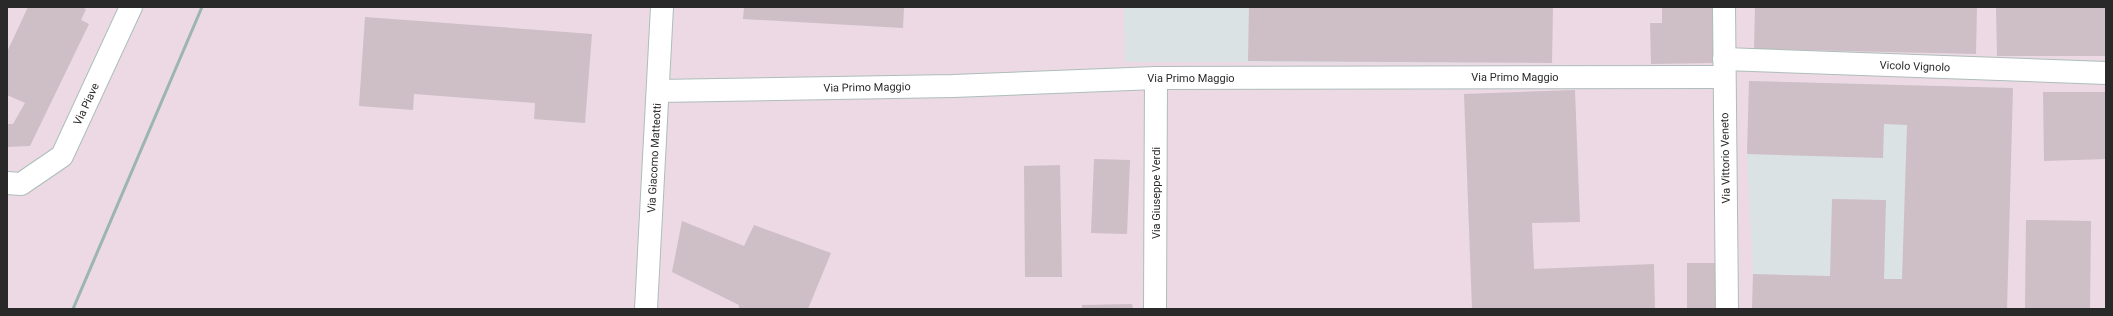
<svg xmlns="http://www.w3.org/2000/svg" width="2113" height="316" viewBox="0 0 2113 316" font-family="Roboto,sans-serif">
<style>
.industrial{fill:#dbe2e4}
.building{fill:#cebec6}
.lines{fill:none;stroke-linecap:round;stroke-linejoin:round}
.minor-casing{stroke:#adbeba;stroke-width:24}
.minor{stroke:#fff;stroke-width:22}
.rail{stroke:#9cb5af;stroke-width:3}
.labels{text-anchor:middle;stroke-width:3;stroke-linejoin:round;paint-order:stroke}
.street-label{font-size:11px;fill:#292929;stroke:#fff}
</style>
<rect width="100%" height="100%" fill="#ecd9e3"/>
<g class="industrial">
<polygon points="1124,7 1553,7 1552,63 1125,62"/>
<polygon points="1749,81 2013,88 2007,309 1752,309 1753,274 1747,154"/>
</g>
<g class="building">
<polygon points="28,7 81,7 86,9 81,20 89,24 30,146 7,147 7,124 13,124 25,103 7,95 7,52"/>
<polygon points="744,7 904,7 903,28 743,19"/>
<polygon points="1249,7 1553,7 1552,63 1248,61"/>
<polygon points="1662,7 1715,7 1715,63 1651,64 1650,23 1662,23"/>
<polygon points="1755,7 1977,7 1976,54 1754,49"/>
<polygon points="1996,7 2106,7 2106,56 1997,56"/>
<polygon points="365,17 592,34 585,123 534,119 535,103 414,94 413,110 359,106"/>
<polygon points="1749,81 2013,88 2007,309 1752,309 1753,274 1830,276 1832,199 1886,200 1884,279 1902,279 1907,125 1884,124 1883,158 1747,154"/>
<polygon points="1575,90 1580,222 1532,223 1534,269 1654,264 1655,309 1472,309 1464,94"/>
<polygon points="2043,92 2106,92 2106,159 2044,161"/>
<polygon points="1094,159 1130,160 1127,234 1091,233"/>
<polygon points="1060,165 1062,277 1025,277 1024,166"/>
<polygon points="2026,220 2091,221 2090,309 2025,309"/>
<polygon points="682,221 744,246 754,225 831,253 808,309 739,309 739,305 672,272"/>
<polygon points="1687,263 1717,263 1716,309 1687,309"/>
<polygon points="1132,304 1133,309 1082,309 1082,305"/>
</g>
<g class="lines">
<defs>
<g id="minor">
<polyline points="1724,7 1727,309"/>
<polyline points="1724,59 2106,73"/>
<polyline points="658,91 953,86 1156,78 1724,77"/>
<polyline points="7,183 21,184 62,156 131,7"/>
<polyline points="646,309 662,7"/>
<polyline points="1155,309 1156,78"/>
</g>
</defs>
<use href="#minor" class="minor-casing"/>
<use href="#minor" class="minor"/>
<polyline class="rail" points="73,309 202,7"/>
</g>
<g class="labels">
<g class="street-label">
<text transform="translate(1915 66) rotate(2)" y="4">Vicolo Vignolo</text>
<text x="1515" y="81">Via Primo Maggio</text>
<text x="1191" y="82">Via Primo Maggio</text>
<text transform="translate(867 87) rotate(-1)" y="4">Via Primo Maggio</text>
<text transform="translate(86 104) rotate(-65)" y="4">Via Piave</text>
<text transform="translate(654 158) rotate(-87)" y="4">Via Giacomo Matteotti</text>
<text transform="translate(1725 158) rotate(-91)" y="4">Via Vittorio Veneto</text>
<text transform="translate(1156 193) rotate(-90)" y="4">Via Giuseppe Verdi</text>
</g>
</g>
<rect width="2113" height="316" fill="none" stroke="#292929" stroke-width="16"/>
</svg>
